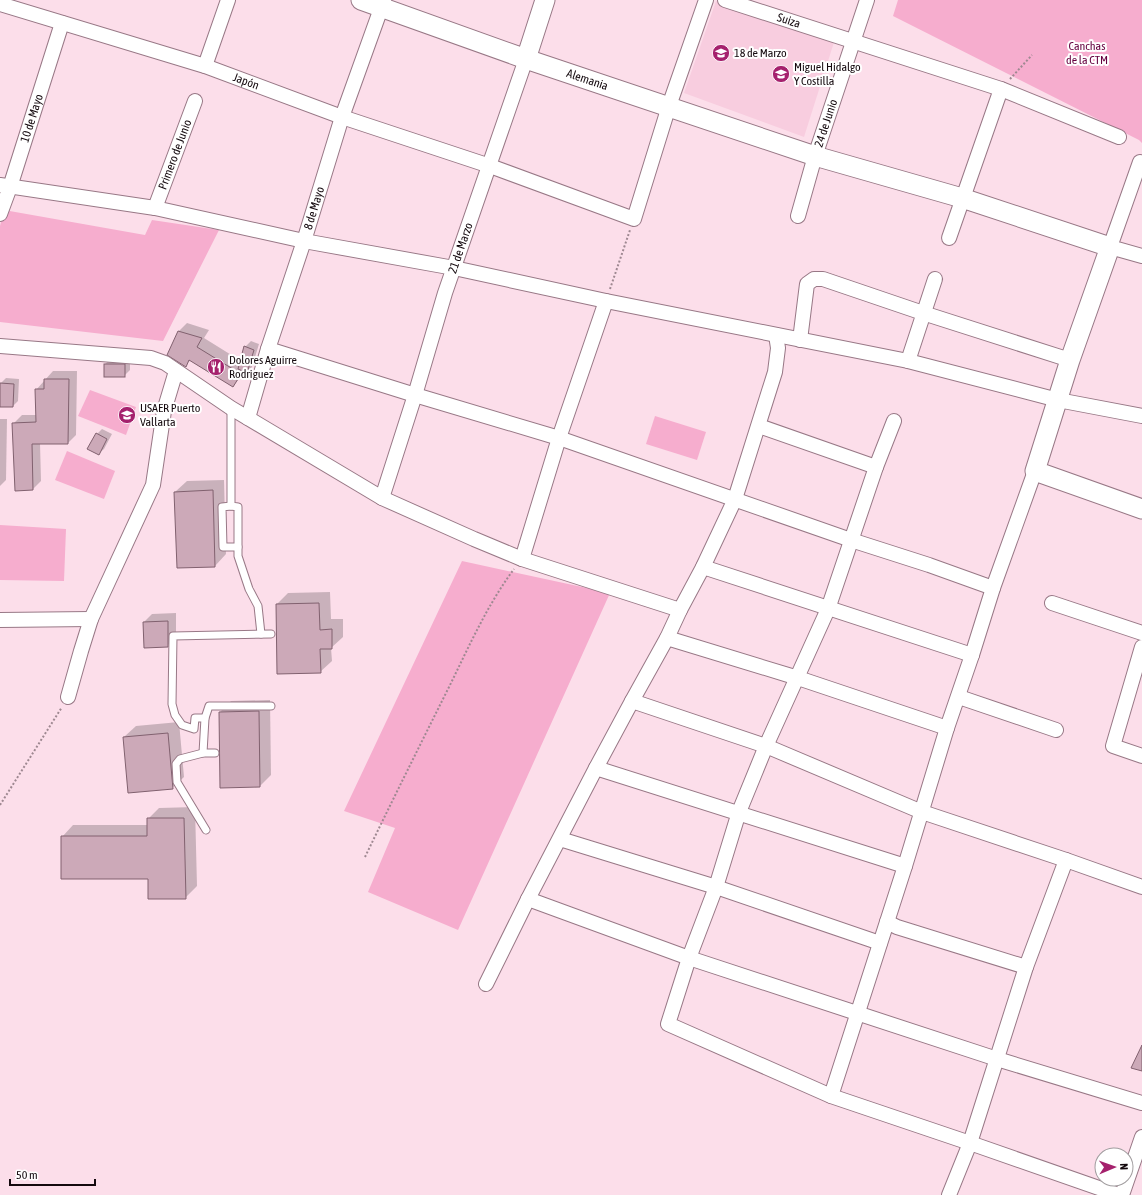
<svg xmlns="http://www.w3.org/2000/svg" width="1142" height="1195" viewBox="0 0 1142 1195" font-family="'Asap Condensed',sans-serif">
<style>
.built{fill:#f8cddf}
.green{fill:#f6adce}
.shadow{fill:#0003}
.building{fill:#cca9b8;stroke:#81616f}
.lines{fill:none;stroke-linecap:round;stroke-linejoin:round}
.lane-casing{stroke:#987886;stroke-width:9}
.street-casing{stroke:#987886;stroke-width:16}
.secondary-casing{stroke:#987886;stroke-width:21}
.path{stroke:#9e8891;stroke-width:2;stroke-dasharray:2 2;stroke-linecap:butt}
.lane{stroke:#fff;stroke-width:7}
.street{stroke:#fff;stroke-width:14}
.secondary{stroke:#fff;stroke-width:19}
.labels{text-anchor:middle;stroke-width:4;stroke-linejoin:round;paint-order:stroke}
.street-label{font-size:12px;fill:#14090e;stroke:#fff}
.park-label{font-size:12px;fill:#64003f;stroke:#fff}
.poi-label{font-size:12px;fill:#14090e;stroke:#fff;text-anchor:start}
</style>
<rect width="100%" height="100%" fill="#fcdeea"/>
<polygon class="built" points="716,1 835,39 804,137 684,93"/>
<g class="green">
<polygon points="898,0 1142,0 1142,143 1139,140 893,16"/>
<polygon points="4,210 145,235 152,220 219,230 163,341 0,322 0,226"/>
<polygon points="90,390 136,407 126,435 78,416"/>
<polygon points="655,416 706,432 697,460 646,444"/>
<polygon points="67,451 115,471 104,499 55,480"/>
<polygon points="0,525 66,529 64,581 0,580"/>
<polygon points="462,561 610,593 458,930 368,892 395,828 344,811"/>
</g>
<g class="shadow">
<polygon points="187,323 209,330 204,338 241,361 245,347 251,341 259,344 252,367 247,372 245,372 233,386 191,360 185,365 169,354 179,331"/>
<polygon points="111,359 130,359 130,370 124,376 105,364"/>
<polygon points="53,371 77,371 76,435 68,443 40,443 41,481 33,489 13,424 22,415 37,415 36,390"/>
<polygon points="6,378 19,379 18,401 13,406 0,406 1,383"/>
<polygon points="0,419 7,419 6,480 0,486"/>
<polygon points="102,429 112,434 104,449 98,454 97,434"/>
<polygon points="224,480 226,554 215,566 175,492 187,481"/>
<polygon points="330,592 331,619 343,619 343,637 331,648 332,661 320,672 277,604 288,593"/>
<polygon points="176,613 176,637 167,646 144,622 152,614"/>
<polygon points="270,700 271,775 260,786 220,712 231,701"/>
<polygon points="179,722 184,777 172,788 124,737 136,726"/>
<polygon points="195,807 197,886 185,898 149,878 62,837 73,825 148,825 148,819 159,808"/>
</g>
<g class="building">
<polygon points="178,331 202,338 197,347 241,374 233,387 189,360 186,367 167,355"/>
<polygon points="244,346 254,350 247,373 238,369"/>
<rect x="104" y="364" width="21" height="13"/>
<polygon points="44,379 69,379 68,444 32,444 33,490 15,491 12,423 36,422 35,389 44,389"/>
<polygon points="0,383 14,384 13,407 0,407"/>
<polygon points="96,433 107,439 99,455 87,449"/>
<polygon points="213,490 215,567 177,568 174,492"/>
<polygon points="319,603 320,630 332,629 332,649 320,649 321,673 277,674 276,604"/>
<polygon points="168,621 168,647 144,648 143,622"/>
<polygon points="259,711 260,787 220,788 219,712"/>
<polygon points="168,733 173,789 128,793 123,737"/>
<polygon points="147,818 184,818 186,899 148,899 148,879 61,879 61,836 147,836"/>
<polygon points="1142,1045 1142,1071 1131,1068"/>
</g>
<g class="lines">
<defs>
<g id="lane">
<polyline points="231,408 231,506 238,507 238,556 249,589 258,606 261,634"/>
<polyline points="231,506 222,507 223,547 238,547"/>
<polyline points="205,718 195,718 194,729 182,725 175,715 172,704 173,636 271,634"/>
<polyline points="203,753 205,718 209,706 271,706"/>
<polyline points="206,830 177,782 176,764 180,759 203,753 215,753"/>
</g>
<g id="street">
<path id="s1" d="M725,0L1001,89L1119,137"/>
<path id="s2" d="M0,4L205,66L342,117L490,166L634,219L669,106L706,0"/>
<polyline points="205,66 228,0"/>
<polyline points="1140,162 1110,247 1142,256"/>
<polyline points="0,185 155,208 304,241 454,268 606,301 908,361 1058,400 1142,416"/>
<path id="s3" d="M155,208L195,101"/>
<path id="s4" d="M0,214L10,187L62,23"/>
<path id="s5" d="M798,216L815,156L867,0"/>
<polyline points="949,238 1001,89"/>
<polyline points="800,340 807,284 814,279 823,279 923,313 1070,360"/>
<polyline points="0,346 151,358 165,363 231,408 382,498 474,539 522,559 680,610"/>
<polyline points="268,349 415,395 559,438 851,540 929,565 993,588"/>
<polyline points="908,361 935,279"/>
<path id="s6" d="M248,418L268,349L304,241L342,117L384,0"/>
<polyline points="894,421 876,467 828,609 766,746 739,812 716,887 689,958 668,1024 831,1096 970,1143 1119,1195"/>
<polyline points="759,426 876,467"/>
<path id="s7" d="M382,498L415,395L445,293L526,59"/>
<polyline points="522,559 559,438 606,301"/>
<polyline points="703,567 972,655"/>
<polyline points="1052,603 1142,633"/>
<polyline points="0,620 91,619"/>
<polyline points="667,638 798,678 947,728"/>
<polyline points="1142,647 1113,746 1142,756"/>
<polyline points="68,697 81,651 91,619 153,485 164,411 176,371"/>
<polyline points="959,697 1056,730"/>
<polyline points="632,701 766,746 922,812 1066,860 1142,887"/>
<polyline points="596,768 905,866"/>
<polyline points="560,839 716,887 880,943"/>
<polyline points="528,899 689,958 997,1059 1142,1103"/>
<polyline points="887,922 897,927 1026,967"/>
<polyline points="486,984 528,899 596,768 632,701 667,638 680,610 703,567 735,499 775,372 778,348 776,335"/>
<polyline points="831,1096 905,866 947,728 972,655 993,588 1035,471"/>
<polyline points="949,1195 970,1143 1026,967 1066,860"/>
<polyline points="1122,1195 1142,1137"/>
</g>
<g id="secondary">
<path id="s8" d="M361,0L526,59L815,156L962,198L1110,247L1070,360L1035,471L1142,509"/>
<polyline points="526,59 545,0"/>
</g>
</defs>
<use href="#lane" class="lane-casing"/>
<use href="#street" class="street-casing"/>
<use href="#secondary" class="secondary-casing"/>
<g class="path">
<polyline points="1010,79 1032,55"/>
<polyline points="610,289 630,230"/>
<polyline points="0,805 62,707"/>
<path d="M365,857C393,799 422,741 451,683C470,644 488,604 514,569"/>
</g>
<use href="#lane" class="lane"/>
<use href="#street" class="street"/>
<use href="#secondary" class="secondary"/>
</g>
<defs>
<symbol id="school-disc" viewBox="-11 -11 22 22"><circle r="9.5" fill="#a5216d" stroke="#fff"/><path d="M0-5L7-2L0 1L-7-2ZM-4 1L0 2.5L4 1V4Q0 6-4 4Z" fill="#fff"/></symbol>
<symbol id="restaurant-disc" viewBox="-11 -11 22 22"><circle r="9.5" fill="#a5216d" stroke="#fff"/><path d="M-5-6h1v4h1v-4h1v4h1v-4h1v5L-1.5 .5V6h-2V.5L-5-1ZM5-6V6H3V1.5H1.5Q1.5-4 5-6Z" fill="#fff"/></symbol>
</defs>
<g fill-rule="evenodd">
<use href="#school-disc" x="711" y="43" width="20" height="20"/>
<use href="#school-disc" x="771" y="64" width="20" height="20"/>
<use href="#restaurant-disc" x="206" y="357" width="20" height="20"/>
<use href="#school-disc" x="117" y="405" width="20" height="20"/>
</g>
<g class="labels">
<g class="street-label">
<text dy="4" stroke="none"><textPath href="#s1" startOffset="67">Suiza</textPath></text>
<text dy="4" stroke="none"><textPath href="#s8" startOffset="240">Alemania</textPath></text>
<text dy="4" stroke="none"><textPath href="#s2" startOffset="258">Japón</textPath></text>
<text dy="4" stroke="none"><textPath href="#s4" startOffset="101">10 de Mayo</textPath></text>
<text dy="4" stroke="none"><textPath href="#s5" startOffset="97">24 de Junio</textPath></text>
<text dy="4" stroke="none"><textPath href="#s3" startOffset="57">Primero de Junio</textPath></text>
<text dy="4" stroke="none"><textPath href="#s6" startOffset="220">8 de Mayo</textPath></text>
<text dy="4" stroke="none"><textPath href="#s7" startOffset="262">21 de Marzo</textPath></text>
</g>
<g class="park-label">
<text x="1087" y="50">Canchas<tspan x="1087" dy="14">de la CTM</tspan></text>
</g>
<g class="poi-label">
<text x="734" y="57">18 de Marzo</text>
<text x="794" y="71">Miguel Hidalgo<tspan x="794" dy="14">Y Costilla</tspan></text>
<text x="229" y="364">Dolores Aguirre<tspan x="229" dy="14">Rodriguez</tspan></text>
<text x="140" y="412">USAER Puerto<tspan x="140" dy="14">Vallarta</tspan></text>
</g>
</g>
<g transform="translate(1114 1167) rotate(88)"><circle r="19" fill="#ffffff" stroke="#a19d9f"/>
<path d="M0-3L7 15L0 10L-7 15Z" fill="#a5216d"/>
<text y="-6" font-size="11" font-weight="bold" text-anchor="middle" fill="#14090e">N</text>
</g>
<path d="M10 1179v6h85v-6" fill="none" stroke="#14090e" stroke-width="2"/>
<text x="16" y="1179" font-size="12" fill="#14090e" stroke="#ffffff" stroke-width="3" paint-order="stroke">50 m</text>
</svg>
